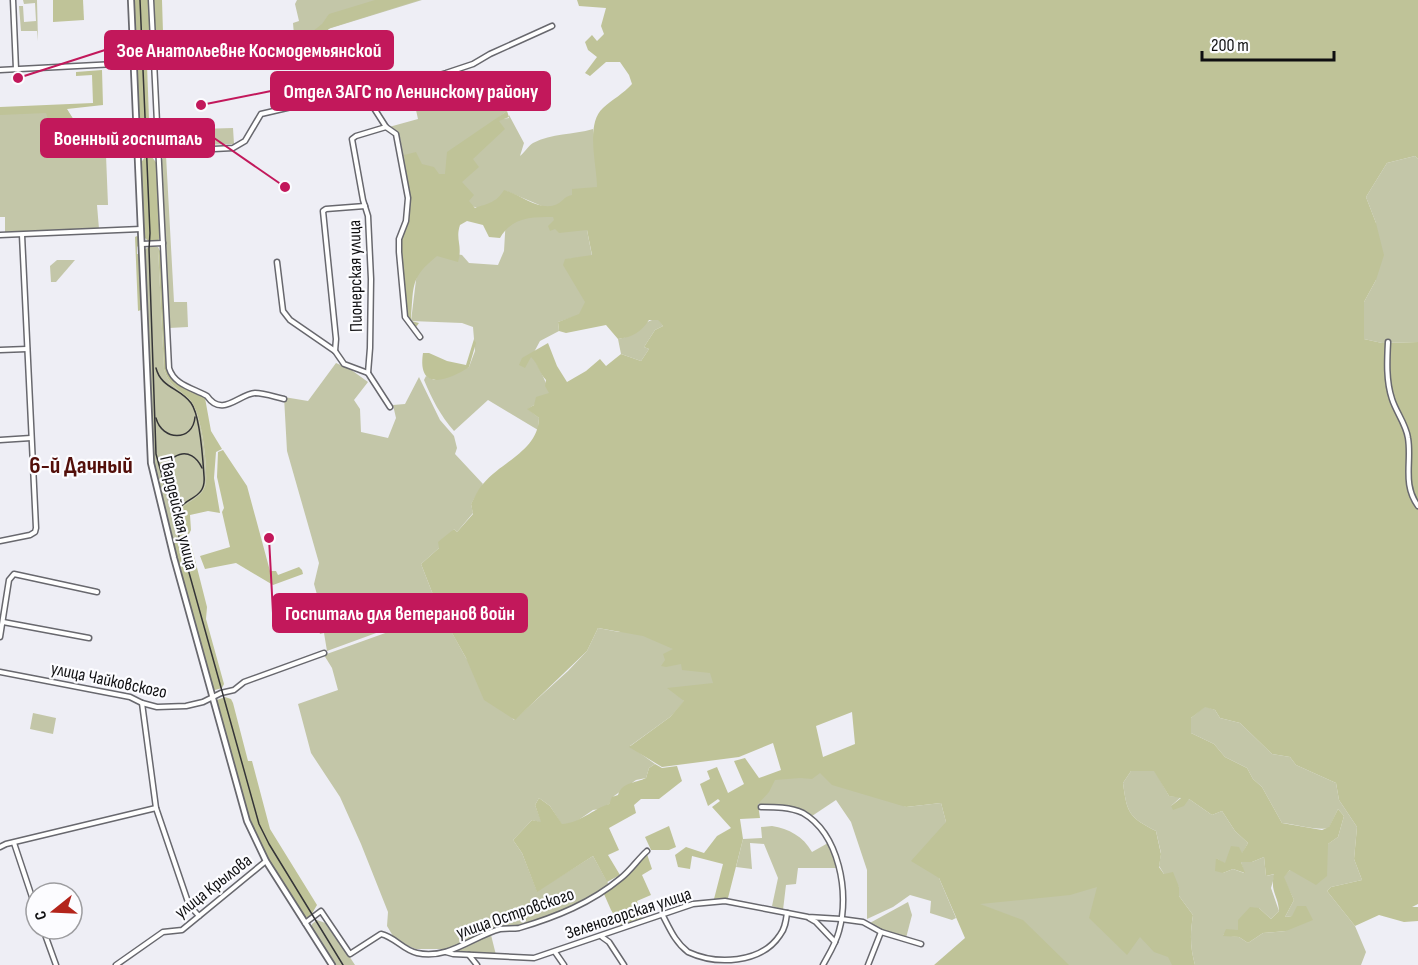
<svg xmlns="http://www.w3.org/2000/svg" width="1418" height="965" viewBox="0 0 1418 965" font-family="'Sofia Sans Condensed',sans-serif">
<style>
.green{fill:#c3c6a8}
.forest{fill:#bfc398;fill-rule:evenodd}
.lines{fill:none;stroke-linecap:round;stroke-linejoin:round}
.minor-casing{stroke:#68686e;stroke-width:7}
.tertiary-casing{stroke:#68686e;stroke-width:8}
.minor{stroke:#fff;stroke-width:4}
.tertiary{stroke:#fff;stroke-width:4.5}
.tram{stroke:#353538;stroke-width:1.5}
.labels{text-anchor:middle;stroke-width:4.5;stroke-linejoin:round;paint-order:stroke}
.street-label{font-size:18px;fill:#0f0f11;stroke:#fcfcff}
.district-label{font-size:24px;font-weight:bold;fill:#530f0a;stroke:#fcfcff}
.leader{fill:none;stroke:#c2185b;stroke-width:2}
.callout-dot{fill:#c2185b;stroke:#fcfcff;stroke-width:2}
.callout{fill:#c2185b;stroke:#c2185b;stroke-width:2}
.callout-label{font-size:20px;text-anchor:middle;font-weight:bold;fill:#fff}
</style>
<rect width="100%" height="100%" fill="#eeeef5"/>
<g class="green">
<polygon points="23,0 37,0 38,41 37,31 21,31 19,6 23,6 24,22 36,21 35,3 24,4"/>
<polygon points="297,0 422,0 328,29 321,37 295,45 294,42 289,44 287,37 294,35 293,23 299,21 295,4"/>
<path d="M425,79L471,91H484L496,94L507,111L495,120L509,118V115L524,143L520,156C525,152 528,146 533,143C552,133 573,135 593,129L600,187L574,196L556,212L506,191L489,212L469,205L409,191L400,138L397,132L389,127L418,119L410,83Z"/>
<polygon points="66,108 76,123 88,122 89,131 105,130 108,205 97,205 99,229 5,233 5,217 0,217 0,110"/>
<polygon points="233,128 234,144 200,145 199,129"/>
<polygon points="166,155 174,302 187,302 188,327 169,328 161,163 161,160"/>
<polygon points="1415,156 1418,159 1418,342 1382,343 1364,339 1364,302 1376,280 1376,223 1366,197 1387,163"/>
<path d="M559,214L587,230L592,256L569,259L725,267L558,322L559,331L540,341L532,356C538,364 547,384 550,394L528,409L539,418L538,430L488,400L454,431C440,415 432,399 424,380L426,376L434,380L469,367L475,351L473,327L462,323L411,321L417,272L437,251L462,255L469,263L498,265L504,251L506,217Z"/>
<path d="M150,246L158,247L164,369C169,386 178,388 190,400C202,414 207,462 206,481C204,506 167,497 180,538L172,539L154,464L144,250Z"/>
<polygon points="57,260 75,260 56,282 51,282 50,266"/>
<path d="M658,319L663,326L655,330L644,347L649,349L641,361L621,354L618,339C638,336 640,320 658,319Z"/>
<polygon points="336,363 350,369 368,382 354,400 360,409 361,432 388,438 396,418 393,405 405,404 419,377 440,420 454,436 457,448 455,454 483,484 471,504 473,513 457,532 454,529 439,548 421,564 439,610 327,651 324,633 320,634 314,614 322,612 314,584 319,563 287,451 284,397 308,401"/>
<path d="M797,610L695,699L683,700L685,701L670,717L630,746L655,764L649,768L646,778L636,780L614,796L609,804L600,809L593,810L574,823L562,825L550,806L539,798L535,805L542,823L532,820L513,840L522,853L537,891L593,856L609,885C580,909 545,919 509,928H500L457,947L445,949H416L403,944L393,936L387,926L388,912L361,844L340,797L311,753L298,704L338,690L332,668L324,655L441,613L466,658L514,720L568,671L587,651L598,628L619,632Z"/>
<path d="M1205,706L1215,710L1220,718L1240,723L1272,754L1290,757L1296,765L1336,783L1339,800L1357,827L1354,859L1362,880L1331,887L1327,891L1355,926L1366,952L1361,965H1195C1190,947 1190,934 1193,915L1179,896V887L1164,874L1159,866L1161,853L1156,831C1128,817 1127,812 1123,783L1131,771H1155L1169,796L1181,797L1171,806L1189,799L1212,815L1222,811L1235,831L1248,843L1242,854L1225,864L1216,858L1223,873L1233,869L1244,873L1241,862H1252L1264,857L1266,876L1275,874L1271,888L1279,911L1271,919L1259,908L1238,930L1223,935L1239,937L1248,943L1263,933L1286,931L1292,916L1285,917L1294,900L1283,877L1290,870L1338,837L1344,816L1338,809L1329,828C1318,831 1295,824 1282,823L1262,787L1253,779L1247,768L1225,757L1214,744L1191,733V718Z"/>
<polygon points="33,713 56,718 53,734 30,729"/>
<polygon points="823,764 906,807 941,803 946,822 939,878 956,918 952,920 930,913 931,901 910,895 893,907 867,919 867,870 851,822 836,800 812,816 790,807 758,804 753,784"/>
<path d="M772,826C789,829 803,836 812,852L828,843L838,868H798L796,884L786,885L783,910L772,906L778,878L764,844L750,843L752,869L736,867L743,839L762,838L761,827Z"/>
<polygon points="1078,863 1179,965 975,965 967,907 1013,891 1015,900 1068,874"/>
<polygon points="908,902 912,915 906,938 882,930 868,924"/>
<polygon points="317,920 328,924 355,965 335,965 312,928 312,924"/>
<polygon points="491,935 496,955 453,952 452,950"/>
</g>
<g class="forest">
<polygon points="53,0 83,0 84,20 53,22"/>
<polygon points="133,0 150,0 151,52 149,55 141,58 135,54"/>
<polygon points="153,0 162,0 163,33 155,33"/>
<polygon points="375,0 419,0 330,28 319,38 297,44 322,24 329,14"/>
<path d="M577,0H1418V159L1415,156L1387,163L1366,197L1376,223L1384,255L1376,280L1364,302V339L1382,343L1418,342V904L1412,907H1418V921L1404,922L1379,915L1355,926L1327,891L1331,887L1362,880L1354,859L1357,827L1339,800L1336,783L1296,765L1290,757L1272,754L1240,723L1220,718L1215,710L1205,707L1191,718V733L1214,744L1225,757L1247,768L1253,779L1262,787L1282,823L1322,830L1329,827L1338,809L1344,816L1338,837L1328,844L1327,876L1316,885L1290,870L1284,877L1294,900L1285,917L1292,916L1297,906H1306L1313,920L1286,931L1263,933L1248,943L1239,937L1223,936L1226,929L1238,930V920L1250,907L1259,908L1271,919L1279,911C1278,894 1270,893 1274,874L1266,876L1264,857L1252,862H1241L1245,873L1233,869L1223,873L1215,871L1216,858L1225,863L1231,846L1239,847L1242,853L1248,843L1235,831L1222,811L1212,815L1189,799L1184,806L1173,810L1171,806L1181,798L1169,796L1154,771H1131L1123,783C1127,812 1128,817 1156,831L1161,854L1159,867L1164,874L1173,872L1179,887V896L1193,915C1190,934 1190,947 1195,965H1172L1168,957L1154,952L1140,937L1127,955L1089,918L1097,887L1070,895L980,904L1023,920L1069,965H934L965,938L939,878L911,861L946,822L941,803L906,807L832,785L820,773L812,779L800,778L775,780L769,792L758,804L760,818L740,819L743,839L728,898L714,899L723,864L692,856L690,869L678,867L675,855L686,847L704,853L717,836L731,828L712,807L720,801L718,799L708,806L700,784L710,779L707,771L717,767L728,793L744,784L734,761L745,758L759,778L781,770L773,743L739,757L662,767L629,747L670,717L684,701L667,688L713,683L710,673L682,670L681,664L666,667L661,666L665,660L663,654L673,649L643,636L598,628L587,651L515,720L484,700L466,658L439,610L421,564L439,548L438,542L454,529L457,532L473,514L471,504C475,497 478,489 483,484C502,461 538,451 539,418L527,409L534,405L536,397L549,393L545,386L546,380C539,373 539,365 531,357L525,368L519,365L522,358L548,343L557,366L567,382L586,371L600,359L606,366L621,354L641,361L649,349L644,347L655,330L663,326L658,320H649C641,332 633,337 618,339L606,325L566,333L559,331L558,322L579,314L585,302L563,265L565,259L592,255L587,230L559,233L555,229L550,231L548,226L554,220L553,217C531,217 512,217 500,238L489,237L483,225L467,221L460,225C455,240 463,245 458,262L437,256C410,278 414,285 411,317V321L419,323L416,327C411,325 409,322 407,317L400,251L402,236L408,221L410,197L404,155L416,152L422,164L434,167L439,174H445L447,152L507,111L509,117L499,121L505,129L473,159L479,167L462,182L474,195L469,201L475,208C489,203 496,203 504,190C520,194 538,211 555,205C562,203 564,196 572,195V189L597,187C597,165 585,124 603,108C613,99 623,94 632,84L629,75L620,62H606L590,76L585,73L597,57L588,50L585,42L592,35L597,41L604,34L601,26L606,8L579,6ZM852,712L855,744L823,757L816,726Z"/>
<polygon points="147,65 150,146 148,149 142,149 139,146 136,69 142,66"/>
<polygon points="102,70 103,105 67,109 76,124 87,123 88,137 75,139 64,129 49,122 46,113 0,115 0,107 93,103 92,75 76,76 76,72"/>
<polygon points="145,157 152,157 158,165 161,235 158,241 147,240 143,236 140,164"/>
<polygon points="137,236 139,237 139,245 137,247 137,254 139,254 141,310 138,311 135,237"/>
<path d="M158,247L161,253L169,375C175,386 194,390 205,398L211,431L222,449L216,452L214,478L220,513L208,511L190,515L191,530L188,536L180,538C167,497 204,506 206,481C207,462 202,414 190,400C178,388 169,386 164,369Z"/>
<path d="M474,339L476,343L469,367C448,381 417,392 423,353H429L447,361L466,365Z"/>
<polygon points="223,450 247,486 270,571 276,571 278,575 299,567 302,570 303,574 273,585 236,563 205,569 200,556 230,547 222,512 224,508 217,477 218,452"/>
<polygon points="186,540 189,541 191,544 207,607 206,619 224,684 222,688 215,690 212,688 173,545 175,542"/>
<path d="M225,697L231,699L233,703L248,761H252L270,829L317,905L310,917H304C288,892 268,867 256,839C238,796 229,747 216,702L217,700Z"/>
<path d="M655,764L662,768L677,766L682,781L659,799H641L634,805L636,813L609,828L619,850L608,855L620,875L607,882L593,856L537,892L522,853L513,840L532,820L541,822L535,805L539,798L550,806L562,824C580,823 593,809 609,804L612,797L618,795C622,782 636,783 646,778L649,768Z"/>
<polygon points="669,826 676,847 669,850 651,850 645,837"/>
<polygon points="647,854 652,869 642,875 651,895 637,901 642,919 621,926 611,910 604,894 624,878"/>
</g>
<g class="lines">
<defs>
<g id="minor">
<polyline points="13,0 16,69"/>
<path d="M151,0L169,368C174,385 193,388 207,396C222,418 239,394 255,393C264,393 275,397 284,399"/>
<polyline points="0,70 154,62"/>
<polyline points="363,91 386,127 396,134 408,198 406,221 399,239 399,252 405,317 420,337"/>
<polyline points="386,127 356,136 352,139 363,200 368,216 371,279 370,348 368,373 390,407"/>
<polyline points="137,153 233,148 245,141 261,114 425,76 433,77 446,73 473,64 490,54 552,26"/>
<polyline points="0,235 141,229"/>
<polyline points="142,244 163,243"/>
<polyline points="277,262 283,311 290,320 335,351 344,364 368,373"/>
<path d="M1388,342C1387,361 1386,381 1392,399C1396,412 1406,424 1408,438C1412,462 1402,484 1418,506"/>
<polyline points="0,350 27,349"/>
<polyline points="335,351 336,339 323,211 326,209 365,206"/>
<polyline points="0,440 31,438"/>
<polyline points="0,541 30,535 35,532 36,528 22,235"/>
<polyline points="3,622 89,638"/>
<polyline points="0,637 9,580 14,574 97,592"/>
<polyline points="0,672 130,697 142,703 157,707 186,706 203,702 221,693 234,690 244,682 324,653"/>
<polyline points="142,703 156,808 189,905 199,916"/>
<path d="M761,807C775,807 790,807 803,813C839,834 850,893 839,931C836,943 829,954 823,965"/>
<polyline points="14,843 36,909"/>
<polyline points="0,847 6,844 156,808"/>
<path d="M662,914C670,929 675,942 688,952C716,965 761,964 780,935C785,929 786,921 787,913"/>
<polyline points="809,918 816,922 835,942"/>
<path d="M305,923L321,911L350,954L381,934C395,937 403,950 417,953C449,960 473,936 500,929C506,928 513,929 519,928C556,917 591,903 621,878C631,870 638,859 647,851"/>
<polyline points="43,929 56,965"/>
<polyline points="602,937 609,942 624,965"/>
<polyline points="446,952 453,954 534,958 693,904 725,901 808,917 841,919 863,922 881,932 921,944"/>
<polyline points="555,952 564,965"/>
<polyline points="469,955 477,965"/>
<polyline points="116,965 163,932 182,930 266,861"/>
<polyline points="868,965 881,932"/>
</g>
<polyline id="tertiary" points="131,0 151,463 174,558 247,821 266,861 332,965"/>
</defs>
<use href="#minor" class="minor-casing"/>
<use href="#tertiary" class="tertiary-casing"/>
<use href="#minor" class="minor"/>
<use href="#tertiary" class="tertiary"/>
<g class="tram">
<polyline points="140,0 150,233 149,249 156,454 259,824 269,844 343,965"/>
<path d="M156,368C161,388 180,388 191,403C200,415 203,460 204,476C207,505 173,494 178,523"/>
<path d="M156,418C162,441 193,442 195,417"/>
<path d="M162,477C167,453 191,444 202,468"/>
</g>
</g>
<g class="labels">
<g class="street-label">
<text transform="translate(355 276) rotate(-91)" y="6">Пионерская улица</text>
<text transform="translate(179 513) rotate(77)" y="6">Гвардейская улица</text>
<text transform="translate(109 680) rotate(12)" y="6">улица Чайковского</text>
<text transform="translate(213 886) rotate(-38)" y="6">улица Крылова</text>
<text transform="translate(515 913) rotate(-19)" y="6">улица Островского</text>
<text transform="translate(628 913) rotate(-18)" y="6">Зеленогорская улица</text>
</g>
<g class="district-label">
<text x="81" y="473">6-й Дачный</text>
</g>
</g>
<path class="leader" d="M18 78L105 50M201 105L271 91M285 187L214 138M269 538L273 613"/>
<g class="callout-dot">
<circle cx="18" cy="78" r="6"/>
<circle cx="201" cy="105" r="6"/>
<circle cx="285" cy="187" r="6"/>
<circle cx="269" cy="538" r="6"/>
</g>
<g class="callout">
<rect x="105" y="31" width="288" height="38" rx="6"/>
<rect x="271" y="72" width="279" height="38" rx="6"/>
<rect x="41" y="119" width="173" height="38" rx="6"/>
<rect x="273" y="594" width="254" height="38" rx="6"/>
</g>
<g class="callout-label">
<text x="249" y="57">Зое Анатольевне Космодемьянской</text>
<text x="411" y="98">Отдел ЗАГС по Ленинскому району</text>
<text x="128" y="145">Военный госпиталь</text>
<text x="400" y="620">Госпиталь для ветеранов войн</text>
</g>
<g transform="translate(54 911) rotate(252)"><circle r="28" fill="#fcfcff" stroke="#9d9da0" stroke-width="1.5"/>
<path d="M0-4.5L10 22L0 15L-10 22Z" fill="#b3241b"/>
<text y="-9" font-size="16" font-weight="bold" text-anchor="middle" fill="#0f0f11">С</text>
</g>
<path d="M1202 51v9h132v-9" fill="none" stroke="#0f0f11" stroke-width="3"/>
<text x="1211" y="51" font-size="18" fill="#0f0f11" stroke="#fcfcff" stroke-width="4.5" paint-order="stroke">200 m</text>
</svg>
